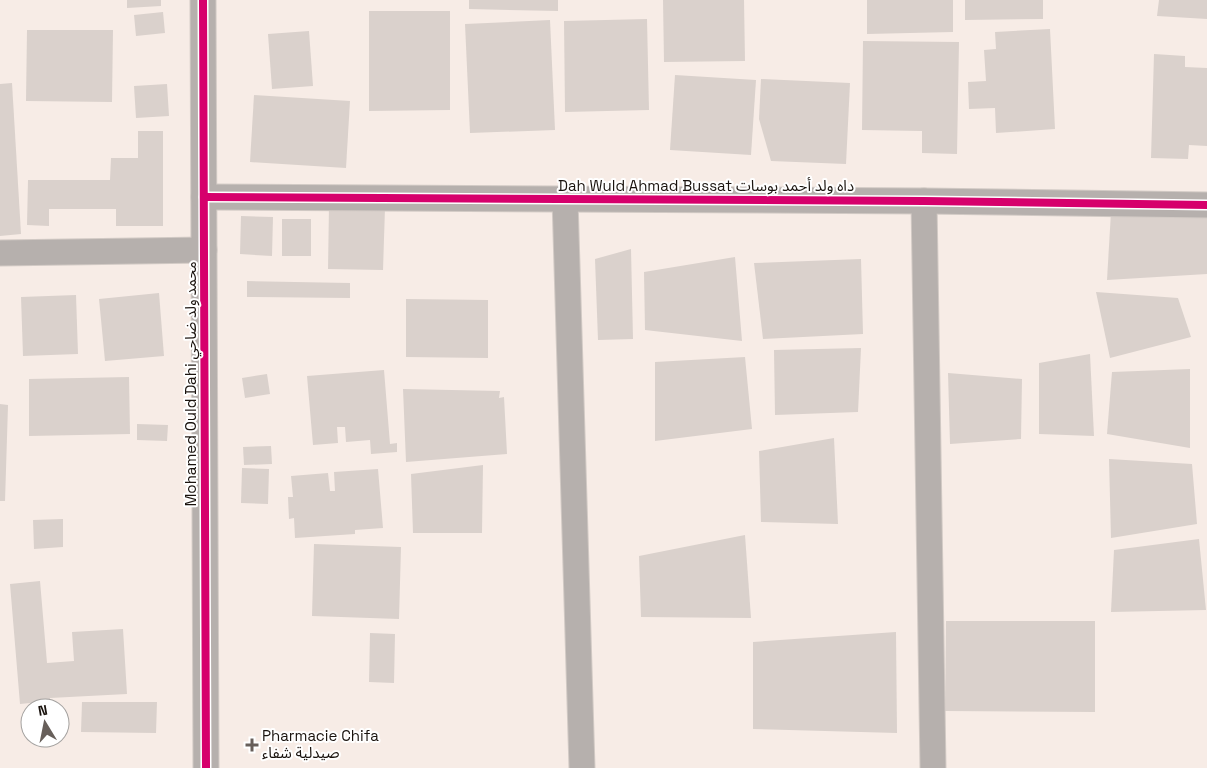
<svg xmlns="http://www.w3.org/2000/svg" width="1207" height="768" viewBox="0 0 1207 768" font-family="'Space Grotesk','Noto Sans Arabic',sans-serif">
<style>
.building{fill:#dad1cc}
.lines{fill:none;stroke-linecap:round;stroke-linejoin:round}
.minor-casing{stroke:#d2cac5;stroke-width:27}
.minor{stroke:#b6b0ad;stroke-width:25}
.cycleway-casing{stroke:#fff;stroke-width:11}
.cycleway{stroke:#d6006c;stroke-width:8}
.poi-dot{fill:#675f5a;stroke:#fff;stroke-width:2}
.labels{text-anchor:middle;stroke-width:4;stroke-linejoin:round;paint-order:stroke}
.street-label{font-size:15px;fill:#1a130e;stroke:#fff}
.poi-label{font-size:15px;fill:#1a130e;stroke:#fff;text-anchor:start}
</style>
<rect width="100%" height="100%" fill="#f7ece6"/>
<g class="building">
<polygon points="127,0 161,0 161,6 127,8"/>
<polygon points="469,0 558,0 558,11 469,9"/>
<polygon points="663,0 744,0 745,61 664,62"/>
<polygon points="867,0 953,0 953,32 867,34"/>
<polygon points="965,0 1043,0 1043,19 965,20"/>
<polygon points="1159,0 1207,0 1207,19 1157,16"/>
<polygon points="369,11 450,11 450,110 369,111"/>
<polygon points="163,12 165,33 136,36 134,15"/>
<polygon points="647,19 649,110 565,112 564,21"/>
<polygon points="550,20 555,130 470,133 465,24"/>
<polygon points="1050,29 1055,129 996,133 995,108 969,109 968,82 986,81 984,50 996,49 995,32"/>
<polygon points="27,30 113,30 112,102 26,101"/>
<polygon points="309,31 313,86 272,89 268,34"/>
<polygon points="863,41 959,42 957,154 922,153 922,131 862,130"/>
<polygon points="1154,54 1185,56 1185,67 1207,68 1207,146 1189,145 1188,159 1151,158"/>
<polygon points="675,75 756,80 751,155 670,150"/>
<polygon points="761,79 850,83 846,164 771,161 759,119"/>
<polygon points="12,83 21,234 0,236 0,84"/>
<polygon points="167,84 169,116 136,118 134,86"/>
<polygon points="254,95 350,101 346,168 250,162"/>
<polygon points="138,131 163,131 163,226 116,226 116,209 49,209 49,226 27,225 28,180 110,180 111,158 138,158"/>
<polygon points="329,206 385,208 383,270 328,269"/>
<polygon points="1111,212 1207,214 1207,274 1107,280"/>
<polygon points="241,216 273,217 272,256 240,254"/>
<rect x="282" y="219" width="29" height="37"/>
<polygon points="631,249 633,339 598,340 595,259"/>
<polygon points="735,257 742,341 645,330 644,272"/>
<polygon points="861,259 863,334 763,339 754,263"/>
<polygon points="247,281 350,283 350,298 247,297"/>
<polygon points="1096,292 1178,298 1191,337 1110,358"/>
<polygon points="159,293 164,356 105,361 99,299"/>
<polygon points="76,295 78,354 23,356 21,297"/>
<polygon points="406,299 488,300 488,358 406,357"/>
<polygon points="861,348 858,412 775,415 774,350"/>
<polygon points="1090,354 1094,436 1039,434 1039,363"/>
<polygon points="745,357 752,429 655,441 655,362"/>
<polygon points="1190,369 1190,448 1107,434 1112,372"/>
<polygon points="384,370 390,444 397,443 397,452 371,454 370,440 346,442 345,427 337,427 338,443 313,445 307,376"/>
<polygon points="948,373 1022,379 1021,439 950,444"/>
<polygon points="267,374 270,394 245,398 242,378"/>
<polygon points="129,377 130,434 29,436 29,379"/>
<polygon points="403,389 500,391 499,398 504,397 507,454 406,462"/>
<polygon points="0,404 8,405 5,501 0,501"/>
<polygon points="137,424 168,425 167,441 137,440"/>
<polygon points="834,438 838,524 761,522 759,451"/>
<polygon points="271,446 272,464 244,465 243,447"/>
<polygon points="1109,459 1192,464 1197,524 1111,538"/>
<polygon points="483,465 482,533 413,533 411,474"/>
<polygon points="242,468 269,469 268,504 241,503"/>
<polygon points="378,469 383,528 355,530 355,534 295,538 294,518 289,519 288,497 293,497 291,476 328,473 330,491 335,491 334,472"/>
<polygon points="63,519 63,547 34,549 33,520"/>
<polygon points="745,535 751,618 641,617 639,556"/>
<polygon points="1199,539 1206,610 1111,612 1114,550"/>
<polygon points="314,544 401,547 399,619 312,616"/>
<polygon points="40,581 47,663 74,661 72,632 123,629 127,694 50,698 50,701 20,704 10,584"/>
<polygon points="946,621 1095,621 1095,712 945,711"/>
<polygon points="896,632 897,733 753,729 753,642"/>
<polygon points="370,633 395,634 394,683 369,682"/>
<polygon points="82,702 157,702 156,733 81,732"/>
</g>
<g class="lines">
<defs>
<g id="minor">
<polyline points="203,0 206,768"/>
<polyline points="204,197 924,201 1207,205"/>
<polyline points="565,199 582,768"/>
<polyline points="924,201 933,768"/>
<polyline points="0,253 204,250"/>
</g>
</defs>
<use href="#minor" class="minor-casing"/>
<use href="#minor" class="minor"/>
<defs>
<g id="cycleway">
<polyline points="203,0 206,768"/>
<polyline points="204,197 924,201 1207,205"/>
</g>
</defs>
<use href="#cycleway" class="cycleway-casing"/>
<use href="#cycleway" class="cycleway"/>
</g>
<path class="poi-dot" d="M249.5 737.5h5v5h5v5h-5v5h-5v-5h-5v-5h5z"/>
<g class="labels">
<g class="street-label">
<text x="706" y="191">Dah Wuld Ahmad Bussat داه ولد أحمد بوسات</text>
<text transform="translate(191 384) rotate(-90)" y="5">Mohamed Ould Dahi محمد ولد ضاحي</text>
</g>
<g class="poi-label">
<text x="262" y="741">Pharmacie Chifa<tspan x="262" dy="17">صيدلية شفاء</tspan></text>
</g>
</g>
<g transform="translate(45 723) rotate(350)"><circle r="24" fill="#ffffff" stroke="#a3a19f"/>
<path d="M0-4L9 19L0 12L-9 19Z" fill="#675f5a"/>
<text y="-8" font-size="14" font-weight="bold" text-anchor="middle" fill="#1a130e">N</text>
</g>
</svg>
